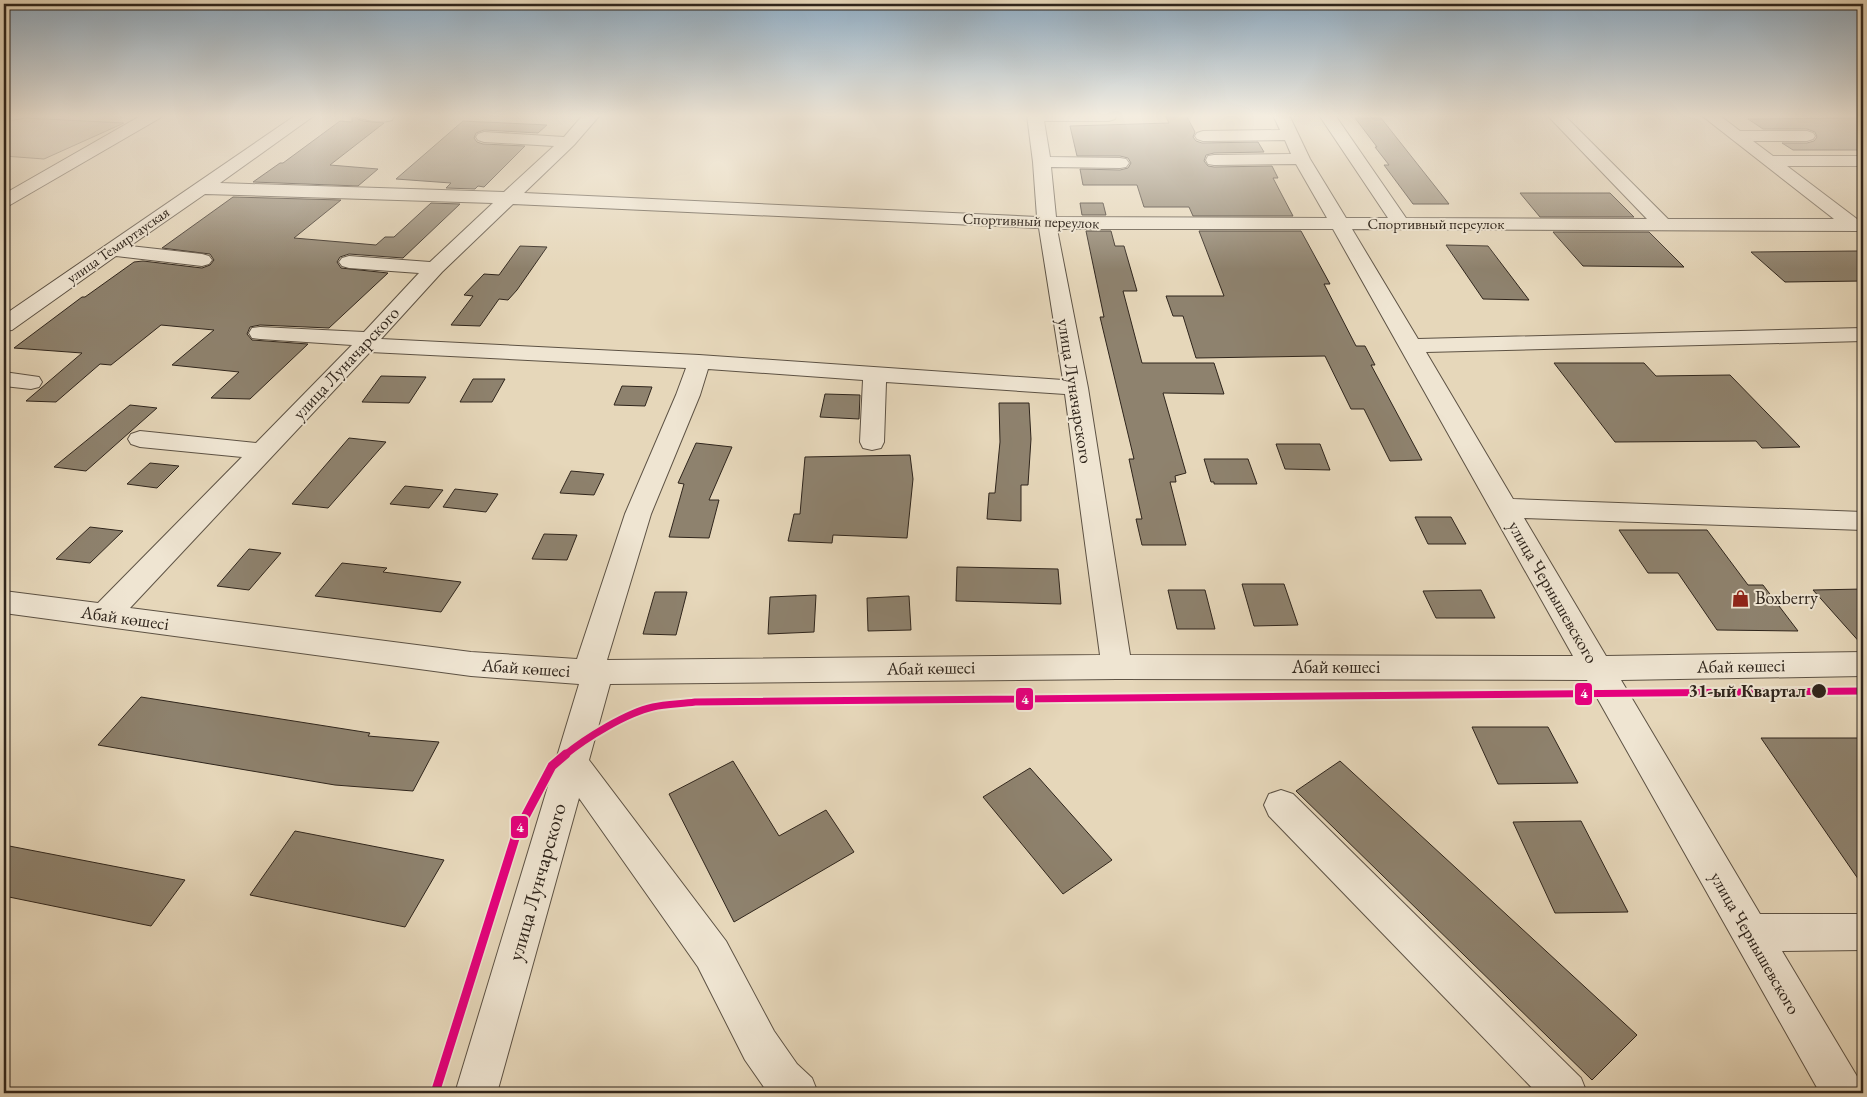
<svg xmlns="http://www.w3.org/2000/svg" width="1867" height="1097" viewBox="0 0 1867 1097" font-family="'EB Garamond',serif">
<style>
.green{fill:#c7b99f;stroke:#7b6f5e}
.building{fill:#8e826e;stroke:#2f251c}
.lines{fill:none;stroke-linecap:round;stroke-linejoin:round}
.minor-casing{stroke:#5d5244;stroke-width:2}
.minor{fill:#efe5d2;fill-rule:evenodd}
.tram-1-far1-casing{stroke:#efe5d2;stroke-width:11}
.tram-1-casing{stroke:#efe5d2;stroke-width:12}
.tram-1-far1{stroke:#e5007d;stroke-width:7}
.tram-1{stroke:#e5007d;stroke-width:9}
.stop-dot{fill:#2f251c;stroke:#efe5d2;stroke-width:2}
.labels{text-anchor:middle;stroke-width:4;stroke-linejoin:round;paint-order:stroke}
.far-street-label{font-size:15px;fill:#2f251c;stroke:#efe5d2}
.street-label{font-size:18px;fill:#2f251c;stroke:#efe5d2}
.poi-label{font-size:18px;fill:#2f251c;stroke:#efe5d2;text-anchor:start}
.stop-label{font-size:18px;font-weight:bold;fill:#2f251c;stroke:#efe5d2;text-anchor:end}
.near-street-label{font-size:21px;fill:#2f251c;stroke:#efe5d2}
.line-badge{stroke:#efe5d2;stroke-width:2}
.badge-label{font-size:14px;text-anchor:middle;font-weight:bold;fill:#fff}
</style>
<rect width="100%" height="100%" fill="#e6d7ba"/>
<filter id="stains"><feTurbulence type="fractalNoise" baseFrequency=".004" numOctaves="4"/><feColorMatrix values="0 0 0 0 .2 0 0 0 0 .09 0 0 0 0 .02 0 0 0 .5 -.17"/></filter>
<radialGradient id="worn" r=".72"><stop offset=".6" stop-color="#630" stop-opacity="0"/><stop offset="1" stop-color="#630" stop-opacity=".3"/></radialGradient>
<polygon class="green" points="25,118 124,123 44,159 4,156 4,122"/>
<g class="building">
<polygon points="352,115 356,115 358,119 363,121 384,123 330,165 378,169 358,186 253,182 280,163 283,163 340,121 352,122"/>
<polygon points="1165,115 1186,115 1195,132 1193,137 1196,141 1202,143 1258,142 1264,152 1214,153 1206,155 1204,161 1208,166 1214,167 1272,166 1278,178 1273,178 1293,216 1193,216 1189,207 1144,207 1137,185 1083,185 1080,169 1120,170 1128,168 1131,163 1128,158 1120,156 1077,156 1070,126 1169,123"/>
<polygon points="1355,118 1381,118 1449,204 1413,204 1384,165 1389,165 1375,147 1377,147"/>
<polygon points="1863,118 1863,150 1793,150 1782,143 1807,143 1814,141 1817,137 1815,132 1807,129 1763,129 1748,119"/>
<polygon points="463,121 547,125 538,133 484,130 476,133 474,138 477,142 483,144 525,146 484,187 478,186 475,189 446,188 451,183 396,179"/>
<polygon points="1520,193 1610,193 1634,217 1540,217"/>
<polygon points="233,197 341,200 294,238 376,245 385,237 394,237 431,203 460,204 403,258 349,254 340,257 337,262 341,268 388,273 329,328 260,325 250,327 247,334 252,340 308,344 250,399 211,398 239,372 172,365 214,330 161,325 111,365 100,364 56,402 26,401 82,353 14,348 82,297 85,297 134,262 143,261 202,268 210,265 214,260 210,254 162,248"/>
<polygon points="1080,203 1103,203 1106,215 1082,215"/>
<polygon points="1086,231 1111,231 1115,246 1124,246 1137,291 1123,291 1142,363 1214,363 1224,394 1163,393 1186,473 1175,476 1176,482 1170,482 1186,545 1142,545 1136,519 1142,519 1129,459 1134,459 1100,317 1104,317"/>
<polygon points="1199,231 1301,231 1330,284 1324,284 1356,346 1365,346 1375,365 1371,365 1422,460 1390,461 1364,409 1351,409 1325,356 1196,358 1183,316 1173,316 1166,296 1224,296"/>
<polygon points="1553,232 1649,232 1684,267 1583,266"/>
<polygon points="1446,245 1488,246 1529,300 1483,299"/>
<polygon points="520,246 547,247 517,290 508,300 499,299 480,326 451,325 473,296 464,295 484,274 499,275"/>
<polygon points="1857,251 1863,256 1863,281 1785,282 1751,252"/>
<polygon points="1554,363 1644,363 1656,376 1730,375 1800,447 1762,448 1756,441 1615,442"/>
<polygon points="381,376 426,377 409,403 362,402"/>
<polygon points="473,379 505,379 492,402 460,402"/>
<polygon points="622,386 652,387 645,406 614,405"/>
<polygon points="825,394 860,395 859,419 820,417"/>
<polygon points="999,403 1029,403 1031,439 1028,485 1021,485 1021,521 987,519 989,493 995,493 1000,442"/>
<polygon points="130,405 157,408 86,471 54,467"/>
<polygon points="349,438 386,442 328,508 292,504"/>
<polygon points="696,443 732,447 709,500 719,500 709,538 669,537 684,484 678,483"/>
<polygon points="1276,444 1320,444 1330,470 1285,469"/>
<polygon points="910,455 913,479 907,538 833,535 832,543 788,541 794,514 800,514 805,457"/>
<polygon points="1204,459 1248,459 1257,484 1214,484 1214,482 1211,482"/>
<polygon points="150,463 179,466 157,488 127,484"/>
<polygon points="571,471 604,474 594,495 560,493"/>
<polygon points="405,486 443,490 429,508 390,504"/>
<polygon points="455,489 498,494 486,512 443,507"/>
<polygon points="1415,517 1451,517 1466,544 1428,544"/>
<polygon points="90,527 123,531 90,563 56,559"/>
<polygon points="1619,530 1707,530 1748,585 1763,585 1798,631 1717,630 1678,573 1648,573"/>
<polygon points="544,534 577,535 567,560 532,559"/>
<polygon points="249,549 281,553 249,590 217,586"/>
<polygon points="342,563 387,568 383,572 461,582 441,612 315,596"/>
<polygon points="957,567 1058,569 1061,604 956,601"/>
<polygon points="1242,584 1284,584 1298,625 1254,626"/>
<polygon points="1863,589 1863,646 1813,590"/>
<polygon points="1168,590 1205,590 1215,629 1177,629"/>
<polygon points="1481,590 1495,618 1436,618 1423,591"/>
<polygon points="655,592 687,592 676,635 643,634"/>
<polygon points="816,595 814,632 768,634 770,597"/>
<polygon points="909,596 911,630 868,631 867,598"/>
<polygon points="141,697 370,733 368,736 439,742 413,791 335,785 98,745"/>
<polygon points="1472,727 1548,727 1578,783 1498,784"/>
<polygon points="1761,738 1863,738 1863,886"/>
<polygon points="733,761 779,836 826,810 854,852 734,922 669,794"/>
<polygon points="1340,761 1637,1035 1592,1080 1296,791"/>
<polygon points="1030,768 1112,860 1063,894 983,797"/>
<polygon points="1581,821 1628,912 1555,913 1513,822"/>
<polygon points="295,831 444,860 405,927 250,895"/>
<polygon points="4,845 185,880 151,926 4,896"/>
</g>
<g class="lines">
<defs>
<g id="minor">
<polygon points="142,115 162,115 160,118 10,205 4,206 4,194"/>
<path d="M296,115H315L220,183L504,192L554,146L484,142L478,140L476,137L478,134L484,132L564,137L583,115H600L574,145L524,193L1037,217L1033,162L1027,115H1116L1115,119L1109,121H1044L1050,157L1120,158L1126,159L1129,163L1126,167L1120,168L1051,167L1056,217L1327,218L1296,164L1214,165L1208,164L1206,160L1208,156L1214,155L1291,154L1285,140L1203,141L1197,139L1195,136L1197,133L1203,131L1280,130L1273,115H1289L1310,159L1346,218H1388L1319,115H1335L1406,218L1647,219L1547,115H1564L1668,219H1834L1701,115H1719L1740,131H1807L1813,133L1815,136L1813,139L1807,141H1753L1773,156H1863V166H1787L1857,219H1863V231L1352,229L1418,339L1863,328V341L1426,352L1513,499L1863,512V530L1524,518L1606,656L1863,652V676L1621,680L1760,914H1863V950L1782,951L1858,1078L1863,1093H1820L1587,680L1117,679L610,684L589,760L726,941L774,1031L797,1064L812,1078L818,1093H768L745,1060L698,967L579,798L497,1093H455L579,684L471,676L4,613V591L98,603L242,457L140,447L131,444L128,439L131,434L140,431L256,443L352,345L260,339L252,338L249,333L252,328L260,327L364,332L419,273L349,268L342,266L339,262L342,258L349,256L430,262L493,203L205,194L130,246L202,254L209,256L212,260L209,264L202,266L116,256L12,330L4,331V315ZM513,204L1039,228L1063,380L699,355L381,339L442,272ZM1057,229H1333L1573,656L1130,655L1088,388ZM370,352L686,368L676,395L625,514L577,659L471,652L130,608ZM708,369L863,380L860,442L863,448L872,450L881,448L884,442L886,382L1065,394L1100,655L607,660L651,514L700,395Z"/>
<path d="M358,115H393L394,117L392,120C382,123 370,121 360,118Z"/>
<polygon points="4,372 39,377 42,382 39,387 31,389 4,386"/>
<polygon points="1281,790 1293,794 1581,1078 1587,1093 1537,1093 1269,816 1264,805 1269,794"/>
</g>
</defs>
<use href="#minor" class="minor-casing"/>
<use href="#minor" class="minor"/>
<defs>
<path id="tram-1-far1" d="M565,755C586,738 626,713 653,707C666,704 681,704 695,702L1863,691"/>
<polyline id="tram-1" points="435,1093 517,832 552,766 566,754"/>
</defs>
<use href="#tram-1-far1" class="tram-1-far1-casing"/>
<use href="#tram-1" class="tram-1-casing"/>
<use href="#tram-1-far1" class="tram-1-far1"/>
<use href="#tram-1" class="tram-1"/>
</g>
<linearGradient id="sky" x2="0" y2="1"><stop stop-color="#8eaac0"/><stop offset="0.43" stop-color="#f4ede0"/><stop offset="1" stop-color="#f4ede0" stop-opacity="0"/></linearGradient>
<rect width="1867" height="269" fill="url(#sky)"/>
<defs>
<symbol id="shop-bare" viewBox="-9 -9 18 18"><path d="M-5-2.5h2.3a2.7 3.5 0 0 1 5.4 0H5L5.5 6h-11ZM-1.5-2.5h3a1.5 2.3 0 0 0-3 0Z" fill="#8f2418" stroke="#efe5d2" stroke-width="2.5" paint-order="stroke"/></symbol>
</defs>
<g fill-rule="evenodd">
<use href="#shop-bare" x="1728" y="586" width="25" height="25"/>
</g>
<circle class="stop-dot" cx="1819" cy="691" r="8"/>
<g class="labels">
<g class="far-street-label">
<text transform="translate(1031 221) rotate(2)" y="5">Спортивный переулок</text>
<text x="1436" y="229">Спортивный переулок</text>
<text transform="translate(118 245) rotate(-35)" y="5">улица Темиртауская</text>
</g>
<g class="street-label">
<text transform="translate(346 363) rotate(-47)" y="6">улица Луначарского</text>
<text transform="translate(1075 391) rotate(81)" y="6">улица Луначарского</text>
<text transform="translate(1553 592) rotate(60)" y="6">улица Чернышевского</text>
<text transform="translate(125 618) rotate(8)" y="6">Абай көшесі</text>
<text transform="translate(1741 666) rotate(-1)" y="6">Абай көшесі</text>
<text x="1336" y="673">Абай көшесі</text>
<text transform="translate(526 668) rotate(4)" y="6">Абай көшесі</text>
<text transform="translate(931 668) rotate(-1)" y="6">Абай көшесі</text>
<text transform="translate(1755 943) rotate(60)" y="6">улица Чернышевского</text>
</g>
<g class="poi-label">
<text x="1755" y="604">Boxberry</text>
</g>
<g class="stop-label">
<text x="1806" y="697">31-ый Квартал</text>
</g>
<g class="near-street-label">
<text transform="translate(537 882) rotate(-74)" y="7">улица Лунчарского</text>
</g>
</g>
<g class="line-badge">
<rect x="1574" y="682" width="19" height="24" rx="5" fill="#e5007d"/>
<rect x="1015" y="687" width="19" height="24" rx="5" fill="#e5007d"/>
<rect x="510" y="815" width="19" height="24" rx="5" fill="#e5007d"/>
</g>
<g class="badge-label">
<text x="1584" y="698">4</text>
<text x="1025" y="704">4</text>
<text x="520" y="832">4</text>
</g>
<rect width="1867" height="1097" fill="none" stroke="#e6d7ba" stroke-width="20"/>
<rect x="5" y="5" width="1857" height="1087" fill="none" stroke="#2f251c" stroke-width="2.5"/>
<rect x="10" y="10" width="1847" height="1077" fill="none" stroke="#2f251c"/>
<rect width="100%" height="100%" filter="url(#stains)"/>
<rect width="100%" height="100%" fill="url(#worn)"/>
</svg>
